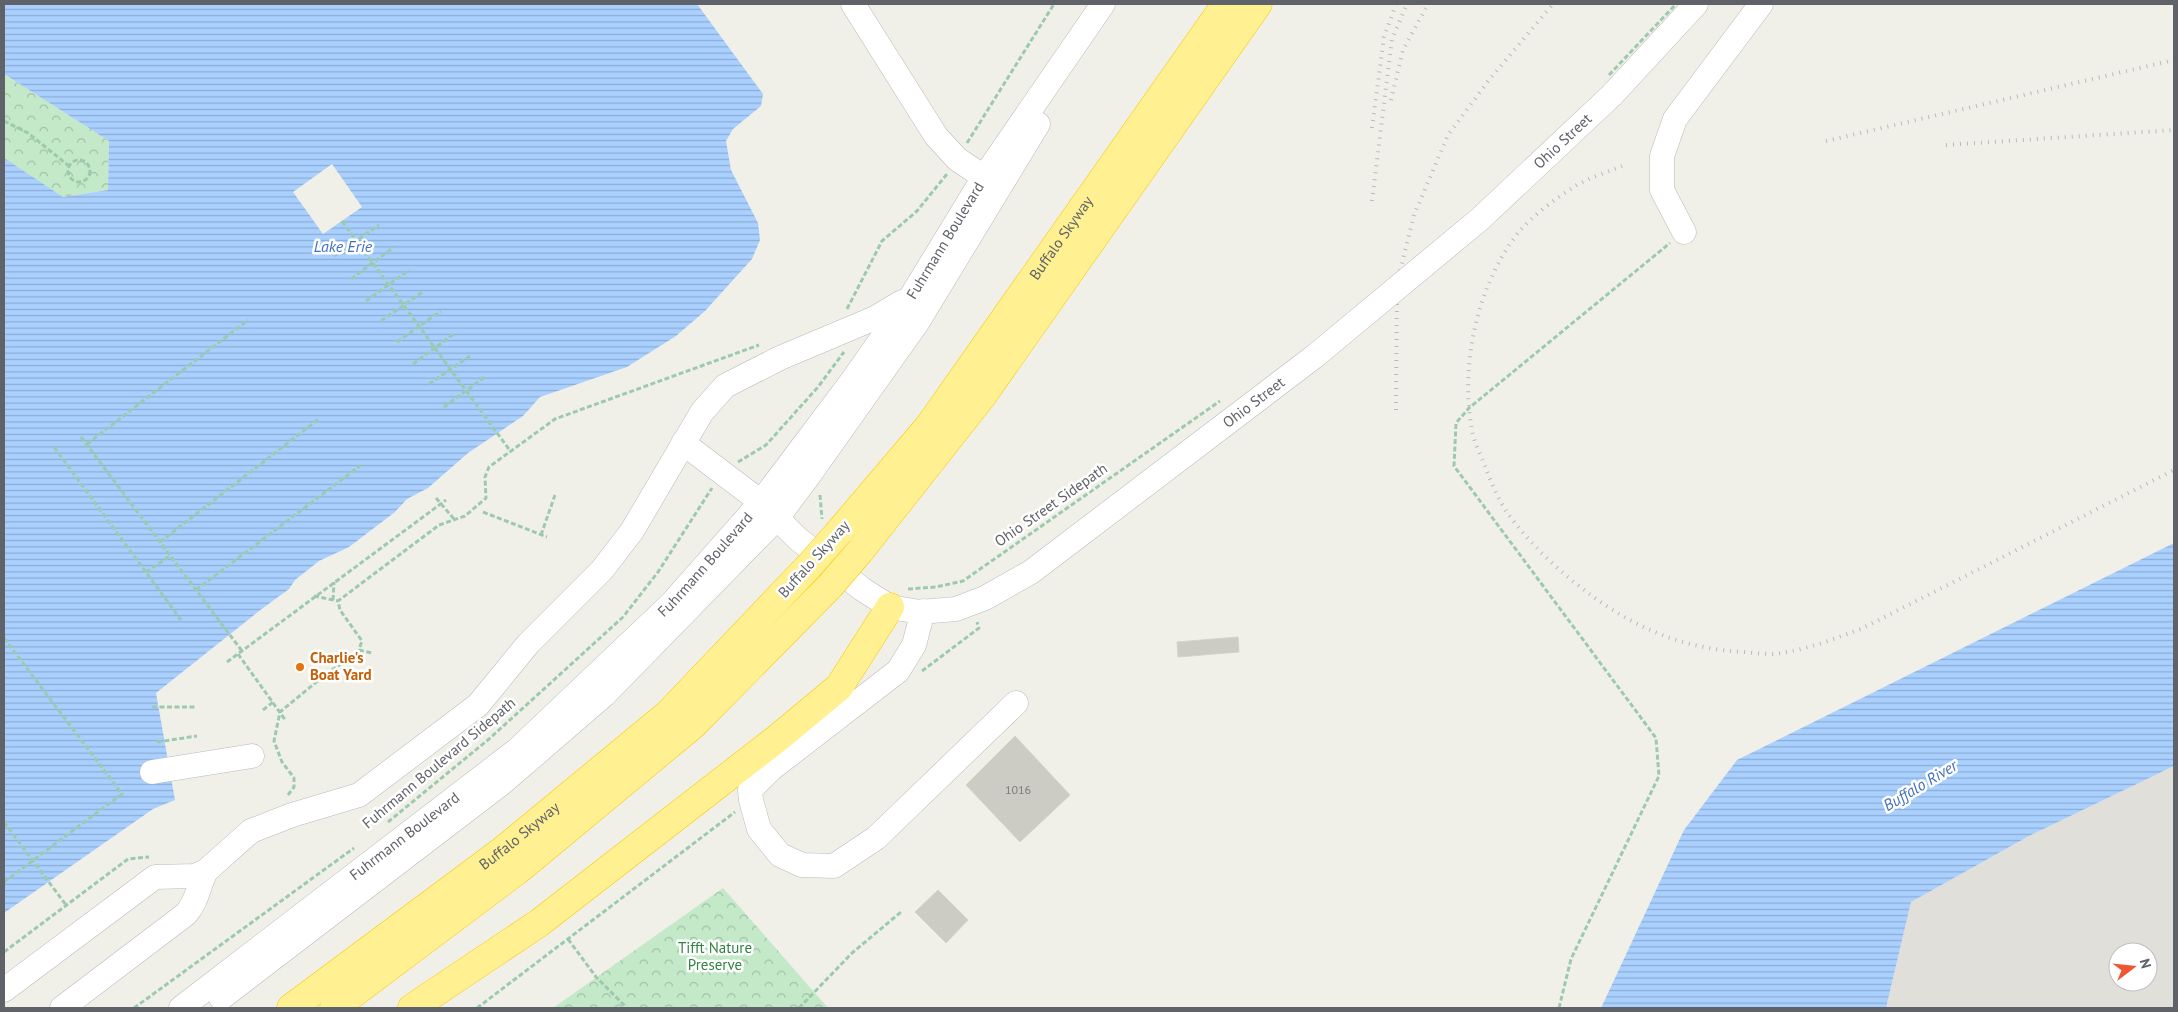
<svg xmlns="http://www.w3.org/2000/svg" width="2178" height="1012" viewBox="0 0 2178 1012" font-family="'PT Sans',sans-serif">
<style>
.industrial{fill:#e0dfda;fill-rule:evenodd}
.park{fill:url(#park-crowns)}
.water{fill:url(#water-rules)}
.pier{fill:#f1f0e8}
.building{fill:#cccbc4;stroke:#d6d3c6}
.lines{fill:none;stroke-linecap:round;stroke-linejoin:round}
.minor-casing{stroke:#b8b9be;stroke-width:25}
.highway-casing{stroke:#f9c900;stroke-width:29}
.path{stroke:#9dcaaf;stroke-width:3;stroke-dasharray:5 2.5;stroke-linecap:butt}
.minor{stroke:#fff;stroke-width:24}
.highway{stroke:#fff091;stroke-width:28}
.rail{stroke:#b8b9b9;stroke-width:4;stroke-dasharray:1 6;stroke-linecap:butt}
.minor-bridge-casing{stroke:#b8b9be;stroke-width:25;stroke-linecap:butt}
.highway-bridge-casing{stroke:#f9c900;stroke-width:29;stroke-linecap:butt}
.path-bridge{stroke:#9dcaaf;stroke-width:3;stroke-dasharray:5 2.5;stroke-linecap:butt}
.minor-bridge{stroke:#fff;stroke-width:24}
.highway-bridge{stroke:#fff091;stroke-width:28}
.food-dot{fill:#e8710a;stroke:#fff;stroke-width:2}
.labels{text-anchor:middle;stroke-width:5;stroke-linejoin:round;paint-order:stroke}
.number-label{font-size:12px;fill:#7a7c7f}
.street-label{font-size:15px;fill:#5f6268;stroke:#fff}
.food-label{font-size:15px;font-weight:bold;fill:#c56008;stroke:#fff;text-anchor:start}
.park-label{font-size:15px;fill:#328340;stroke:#fff}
.water-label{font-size:16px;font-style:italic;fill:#4471bf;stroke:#fff}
</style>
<defs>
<pattern id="park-crowns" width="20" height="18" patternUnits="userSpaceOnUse" patternTransform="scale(1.25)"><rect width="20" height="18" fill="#c4e9c9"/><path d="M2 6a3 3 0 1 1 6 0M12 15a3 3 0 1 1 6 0" fill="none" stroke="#a2c0a7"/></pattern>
<pattern id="water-rules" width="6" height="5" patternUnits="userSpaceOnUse" patternTransform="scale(1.25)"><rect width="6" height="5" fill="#aad0ff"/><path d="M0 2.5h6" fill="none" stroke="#8eacd2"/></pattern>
</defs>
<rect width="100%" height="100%" fill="#f1f0e8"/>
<path class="industrial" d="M2174,766V1008H1886L1911,902L2029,836ZM2118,952H2148V982H2118Z"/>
<g class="park">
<polygon points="4,74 109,141 108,190 63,197 4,164"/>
<polygon points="723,888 828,1008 553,1008"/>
</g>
<g class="water">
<polygon points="4,4 697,4 763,94 761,106 733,129 726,141 731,170 758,223 760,240 752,259 705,311 676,336 627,367 540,397 523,416 468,453 428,488 407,499 395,512 349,547 319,561 295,580 289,589 259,611 156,693 175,800 153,809 4,913 4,158 63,197 108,190 109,141 4,74"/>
<polygon points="2174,543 2174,766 2029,836 1911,902 1886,1008 1601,1008 1684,830 1737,760"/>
</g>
<polygon class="pier" points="332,164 362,207 323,234 293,192"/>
<g class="building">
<polygon points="1238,637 1239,652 1178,657 1177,642"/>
<polygon points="1015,736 1070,795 1020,842 966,785"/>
<polygon points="938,890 968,920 946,943 915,912"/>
</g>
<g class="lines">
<defs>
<g id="minor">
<polyline points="853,4 936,136 957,159 996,185"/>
<polyline points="1612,95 1696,4"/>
<polyline points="1684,232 1662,190 1662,156 1675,119 1761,4"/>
<path id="s1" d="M683,443L761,502L798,539L862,589L890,607L920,612L956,609L985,598L1031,572L1315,356"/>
<polyline points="923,611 914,645 898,671 771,769 750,790 751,800 759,829 780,855 802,865 834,866 876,838 1016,703"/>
<polyline points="152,772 252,756"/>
<polyline points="4,990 155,877 194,876 206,871 251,831 292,815 359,795 478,705 528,644 602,570 632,531 702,412 725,386 780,358 875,318 902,302"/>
<polyline points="221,998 502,783 604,695 777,518 807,478 917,323 1038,124"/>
<path d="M62,1008L186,914C198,900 198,887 206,871"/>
<path id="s2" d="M181,1008L517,750L672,603L761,502L852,381L909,300L984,177L1103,4"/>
</g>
<g id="highway">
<path id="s3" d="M839,532L929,426L1226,4"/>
<polyline points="860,551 983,395 1258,4"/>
<path id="s4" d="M291,1008L502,851L668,714L809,566"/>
<polyline points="334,1008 518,870 693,725 830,586"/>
<polyline points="412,1008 539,923 779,737 839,687 890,607"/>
</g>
</defs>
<use href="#minor" class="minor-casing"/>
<use href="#highway" class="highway-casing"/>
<g class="path">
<polyline points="4,121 28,133 69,166"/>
<polyline points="967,143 1054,4"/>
<circle cx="79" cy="171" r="11"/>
<polyline points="342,221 511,452"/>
<polyline points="334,256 379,225"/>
<polyline points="351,279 394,247"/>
<polyline points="366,301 409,270"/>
<polyline points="847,309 882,241 917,211 947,174"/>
<polyline points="381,321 424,291"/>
<polyline points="397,342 441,311"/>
<polyline points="413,364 455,333"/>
<polyline points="429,384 470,356"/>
<polyline points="444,407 486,376"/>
<polyline points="81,437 242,651"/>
<polyline points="87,444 248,320"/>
<polyline points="54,447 181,620"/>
<polyline points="738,462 766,445 818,387 844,352"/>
<polyline points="820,495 822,519"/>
<polyline points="436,498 454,519"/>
<polyline points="483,512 547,537"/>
<polyline points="541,535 555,495"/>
<polyline points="160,542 320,418"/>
<polyline points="146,572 170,556"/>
<polyline points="908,589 936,587 963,581 1220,401"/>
<polyline points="196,590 361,465"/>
<polyline points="314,596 338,601"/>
<polyline points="333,600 334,582"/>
<polyline points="4,638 122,794 4,882"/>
<polyline points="359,650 372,653"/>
<polyline points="238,654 286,721"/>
<polyline points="227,662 446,500"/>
<polyline points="922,671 979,628 977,622"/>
<polyline points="152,707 195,707"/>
<polyline points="263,710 273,702"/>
<polyline points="157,742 197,736"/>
<polyline points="288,795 294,787 294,778 282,762 274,741 280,712 325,675 358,652 362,641 340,610 338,601 439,525 465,516 486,498 485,477 489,467 555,419 759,345"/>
<polyline points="4,822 66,905"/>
<polyline points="388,822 489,739 623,617 658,572 712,488"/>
<polyline points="568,939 596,977 627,1008"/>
<polyline points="4,952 128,859 149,857"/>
<polyline points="134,1008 354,848"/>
<polyline points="477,1008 735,812"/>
<polyline points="799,1008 852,953 901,912"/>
<polyline points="1559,1008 1571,959 1659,776 1656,738 1454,466 1456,423 1469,408 1670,243"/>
</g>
<use href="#minor" class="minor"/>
<use href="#highway" class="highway"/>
<g class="rail">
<polyline points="1391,100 1403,50 1428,4"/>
<polyline points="1372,128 1384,37 1396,4"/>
<polyline points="1826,141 2174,60"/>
<polyline points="1946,145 2174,130"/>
<path d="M1622,166C1606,173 1587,178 1572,188C1554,200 1532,216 1518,233C1477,285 1460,365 1472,430C1474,443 1482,457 1486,469C1492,484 1499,501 1508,514C1535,550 1568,580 1605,605C1649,634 1691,649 1744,652C1754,653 1764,654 1773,654C1804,651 1833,639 1861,629L2174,470"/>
<polyline points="1372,201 1392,39 1407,4"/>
<polyline points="1396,410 1397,283 1414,215 1448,135 1489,80 1553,4"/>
</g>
<defs>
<g id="minor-bridge">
<path id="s5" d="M1315,356L1480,219L1612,95"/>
</g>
<g id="highway-bridge">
<polyline points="809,566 839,532"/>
<polyline points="830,586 860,551"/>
</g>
</defs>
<use href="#minor-bridge" class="minor-bridge-casing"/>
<use href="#highway-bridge" class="highway-bridge-casing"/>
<polyline class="path-bridge" points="1609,75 1676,4"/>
<use href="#minor-bridge" class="minor-bridge"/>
<use href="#highway-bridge" class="highway-bridge"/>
</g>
<circle class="food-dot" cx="300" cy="667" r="5"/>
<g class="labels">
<g class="number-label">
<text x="1018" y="794">1016</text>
</g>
<g class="street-label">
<text dy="5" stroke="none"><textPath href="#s5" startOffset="328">Ohio Street</textPath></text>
<text dy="5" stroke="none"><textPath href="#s3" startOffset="369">Buffalo Skyway</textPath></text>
<text dy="5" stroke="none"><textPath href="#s2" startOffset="1092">Fuhrmann Boulevard</textPath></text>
<text dy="5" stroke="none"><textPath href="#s1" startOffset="695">Ohio Street</textPath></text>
<text transform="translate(1051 505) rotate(-35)" y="5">Ohio Street Sidepath</text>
<text transform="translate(814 559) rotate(-48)" y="5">Buffalo Skyway</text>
<text dy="5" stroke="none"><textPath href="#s2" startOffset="688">Fuhrmann Boulevard</textPath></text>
<text transform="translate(439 763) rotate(-40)" y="5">Fuhrmann Boulevard Sidepath</text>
<text dy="5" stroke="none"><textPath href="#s2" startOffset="282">Fuhrmann Boulevard</textPath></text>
<text dy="5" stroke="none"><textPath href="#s4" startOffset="286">Buffalo Skyway</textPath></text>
</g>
<g class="food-label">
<text x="310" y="663">Charlie's<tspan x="310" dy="17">Boat Yard</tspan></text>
</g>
<g class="park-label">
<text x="715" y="953">Tifft Nature<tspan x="715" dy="17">Preserve</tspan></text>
</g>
<g class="water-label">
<text x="343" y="252">Lake Erie</text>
<text transform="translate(1920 785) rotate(-31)" y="6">Buffalo River</text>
</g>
</g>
<rect width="2178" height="1012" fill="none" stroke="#5f6268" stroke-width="10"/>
<g transform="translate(2133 967) rotate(74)"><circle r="24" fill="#ffffff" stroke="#bfc0c3"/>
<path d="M0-4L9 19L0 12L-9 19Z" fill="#ee5731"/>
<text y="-8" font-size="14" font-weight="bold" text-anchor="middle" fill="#5f6268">N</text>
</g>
</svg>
